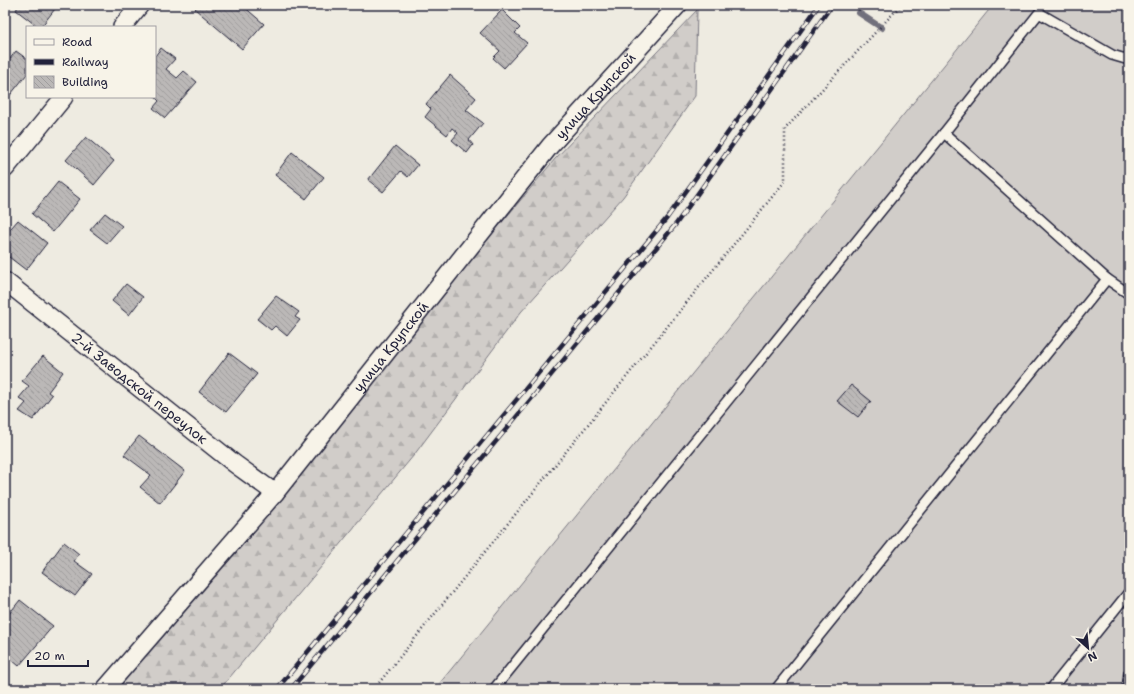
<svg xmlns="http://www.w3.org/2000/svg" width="1134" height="694" viewBox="0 0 1134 694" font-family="'Shantell Sans',sans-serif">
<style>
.forest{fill:url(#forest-firs);stroke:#7a7882}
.garden{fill:#d1cdc9;stroke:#7a7882}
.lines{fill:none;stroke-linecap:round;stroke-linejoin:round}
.stream{stroke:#716f7b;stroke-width:6}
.building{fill:url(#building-back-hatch);stroke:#22223b}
.lane-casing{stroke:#22223b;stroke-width:12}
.street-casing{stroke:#22223b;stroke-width:20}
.path{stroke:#22223b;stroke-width:2.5;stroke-dasharray:1 3;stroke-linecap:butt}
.lane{stroke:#f7f3e8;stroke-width:9}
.street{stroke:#f7f3e8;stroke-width:17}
.rail-casing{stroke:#22223b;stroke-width:4.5}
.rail{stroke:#f7f3e8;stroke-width:3;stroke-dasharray:9;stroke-linecap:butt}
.labels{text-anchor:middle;stroke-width:3;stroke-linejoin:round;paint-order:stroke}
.street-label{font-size:14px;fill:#22223b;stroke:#f7f3e8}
</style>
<defs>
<pattern id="forest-firs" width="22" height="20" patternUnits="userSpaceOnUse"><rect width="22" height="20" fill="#d1cdc9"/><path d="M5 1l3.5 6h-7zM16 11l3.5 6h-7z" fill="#b3b0ae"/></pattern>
<pattern id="building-back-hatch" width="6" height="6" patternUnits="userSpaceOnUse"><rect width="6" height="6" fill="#bbb8b7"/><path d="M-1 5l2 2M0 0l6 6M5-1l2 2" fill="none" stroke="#a09e9e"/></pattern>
</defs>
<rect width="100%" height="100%" fill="#eeebe1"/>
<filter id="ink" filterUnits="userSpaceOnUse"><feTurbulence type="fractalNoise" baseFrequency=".025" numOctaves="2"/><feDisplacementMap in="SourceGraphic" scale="8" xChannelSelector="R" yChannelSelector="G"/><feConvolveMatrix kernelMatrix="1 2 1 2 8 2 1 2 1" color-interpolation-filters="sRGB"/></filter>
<g filter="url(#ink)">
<polygon class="forest" points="697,10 695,96 623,197 521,312 414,455 220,689 111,689 555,159"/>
<polygon class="garden" points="993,5 1129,5 1129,689 435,689"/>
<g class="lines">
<polyline class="stream" points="859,13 882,28"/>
</g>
<g class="building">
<polygon points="19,5 58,5 41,27 38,27 16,10"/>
<polygon points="199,5 242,5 264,24 242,49 195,9"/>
<polygon points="502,10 520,28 515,33 527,43 504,68 493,58 500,51 480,33"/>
<polygon points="161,48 175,59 166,69 177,78 184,71 197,82 165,118 153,108 159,101 155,97 155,56"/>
<polygon points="16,51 27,59 27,74 7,99 5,98 5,58 9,60"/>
<polygon points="450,75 476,98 466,110 483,123 469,140 473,145 467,153 452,140 458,133 452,128 447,135 425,117 431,109 426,104"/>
<polygon points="86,137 114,161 94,185 66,160"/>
<polygon points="395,146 418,165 408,177 401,171 383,192 368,180"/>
<polygon points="292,152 324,177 306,199 275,175"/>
<polygon points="58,182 80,199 53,232 32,214"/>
<polygon points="105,213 122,226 107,243 90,230"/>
<polygon points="18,220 47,243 26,270 5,254 5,235"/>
<polygon points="126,284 143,297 129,315 112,301"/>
<polygon points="276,296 299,312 295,317 300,320 287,336 275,326 271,330 257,319"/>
<polygon points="229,353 257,374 226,412 199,392"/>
<polygon points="43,356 63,372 48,392 52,395 33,420 19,411 26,403 19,398 29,386 22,381"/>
<polygon points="851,385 871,401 858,417 837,401"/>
<polygon points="139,436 185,471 160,503 140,487 151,475 124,455"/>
<polygon points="64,542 79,554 74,561 92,574 75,596 42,572"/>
<polygon points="20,600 53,626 19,666 5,654 5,619"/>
</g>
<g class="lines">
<defs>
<g id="lane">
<polyline points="944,133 1107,279 1129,294"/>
<polyline points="494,689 944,133 1039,13 1112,55 1129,60"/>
<polyline points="776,689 1107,279"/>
<polyline points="1051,689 1129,592"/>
<polyline points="1127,689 1129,673"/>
</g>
<g id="street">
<polyline points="122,27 140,5"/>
<polyline points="5,169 64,97"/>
<path id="s1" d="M5,281L235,464L275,493"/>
<path id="s2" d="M105,689L275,493L550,146L678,5"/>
</g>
</defs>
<use href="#lane" class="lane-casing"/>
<use href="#street" class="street-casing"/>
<polyline class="path" points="374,689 785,181 785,129 901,5"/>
<use href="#lane" class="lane"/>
<use href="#street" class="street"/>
<defs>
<g id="rail">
<polyline points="277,689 667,218 819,5"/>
<polyline points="291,689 676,224 832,5"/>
</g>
</defs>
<use href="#rail" class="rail-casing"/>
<use href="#rail" class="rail"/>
</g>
</g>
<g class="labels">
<g class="street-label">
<text dy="5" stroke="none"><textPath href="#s2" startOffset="770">улица Крупской</textPath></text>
<text dy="5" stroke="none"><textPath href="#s2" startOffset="446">улица Крупской</textPath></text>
<text dy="5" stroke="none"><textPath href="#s1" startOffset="172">2-й Заводской переулок</textPath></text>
</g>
</g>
<rect width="1134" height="694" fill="none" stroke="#f7f3e8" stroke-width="20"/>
<rect x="10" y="10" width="1114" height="674" fill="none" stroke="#22223b" stroke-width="1.5" filter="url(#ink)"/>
<rect x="26" y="26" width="130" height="72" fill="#f7f3e8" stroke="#a29fa3"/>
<rect x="34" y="39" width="20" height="6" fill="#f7f3e8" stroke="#a29fa3"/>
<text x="62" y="46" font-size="12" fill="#22223b">Road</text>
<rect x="34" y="59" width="20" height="6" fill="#22223b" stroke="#a29fa3"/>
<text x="62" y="66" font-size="12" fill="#22223b">Railway</text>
<rect x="34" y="76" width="20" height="12" fill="url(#building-back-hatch)" stroke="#a29fa3"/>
<text x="62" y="86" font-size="12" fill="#22223b">Building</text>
<g transform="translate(1088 648) rotate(153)" stroke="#f7f3e8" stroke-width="3" paint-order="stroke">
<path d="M0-3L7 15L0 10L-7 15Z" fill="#22223b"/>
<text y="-6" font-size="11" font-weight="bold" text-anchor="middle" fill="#22223b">N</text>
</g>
<path d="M28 660v6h60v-6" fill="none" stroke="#22223b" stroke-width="2"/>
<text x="34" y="660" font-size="12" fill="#22223b" stroke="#f7f3e8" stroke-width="3" paint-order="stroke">20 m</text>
</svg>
